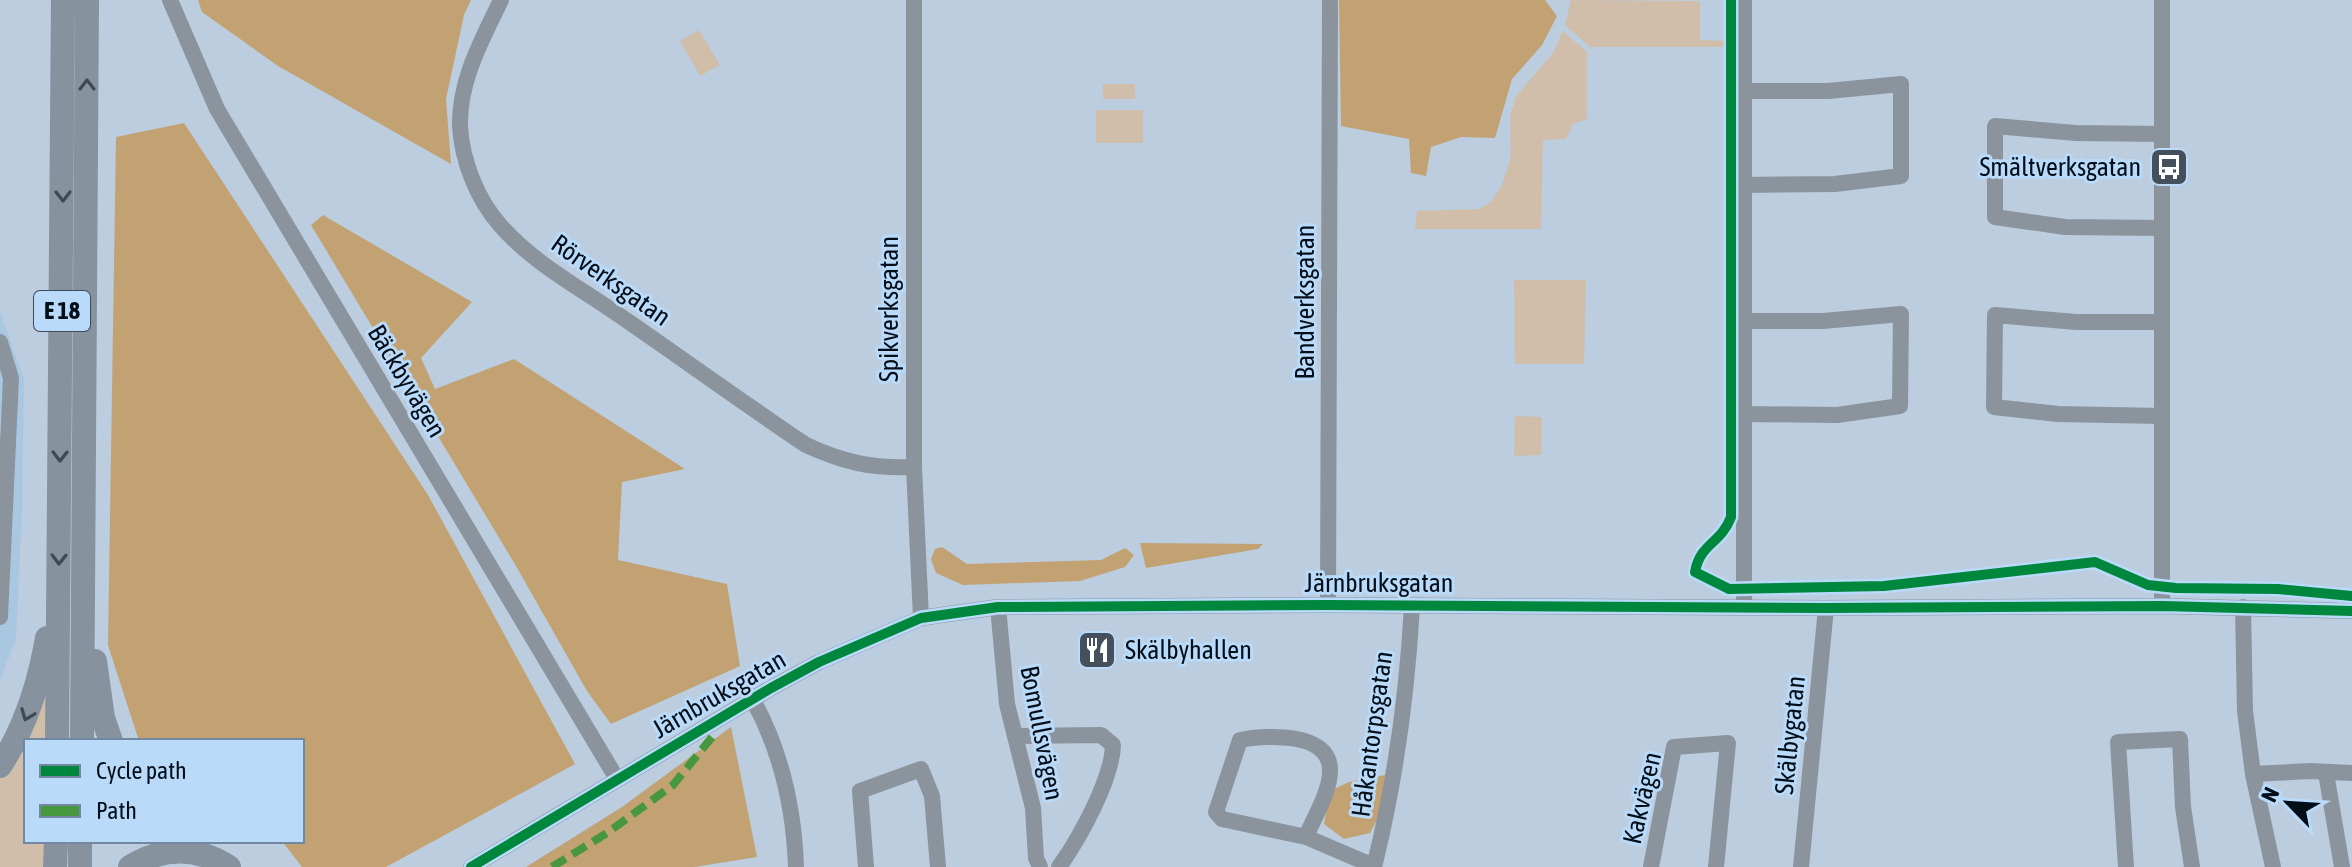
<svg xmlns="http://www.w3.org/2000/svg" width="2352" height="867" viewBox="0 0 2352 867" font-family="'Asap Condensed',sans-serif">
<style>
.built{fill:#aac7e2}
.green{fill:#d0beaa}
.forest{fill:#c2a272}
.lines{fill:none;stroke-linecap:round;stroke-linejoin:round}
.minor{stroke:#8b949d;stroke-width:16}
.highway{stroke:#86929d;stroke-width:24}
.quiet{stroke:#47973e;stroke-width:8;stroke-dasharray:16 8;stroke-linecap:butt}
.cycleway-casing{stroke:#badafa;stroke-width:15}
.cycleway{stroke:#00873e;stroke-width:10}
.oneway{stroke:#3e4954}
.labels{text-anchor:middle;stroke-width:6;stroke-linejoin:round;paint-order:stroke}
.shield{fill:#badafa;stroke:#3b4b5c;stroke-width:2}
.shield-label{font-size:24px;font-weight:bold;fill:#040e18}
.poi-label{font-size:26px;fill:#040e18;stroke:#badafa;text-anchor:end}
.street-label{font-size:26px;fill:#040e18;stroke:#badafa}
</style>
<rect width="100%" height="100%" fill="#bbcdde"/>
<polygon class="built" points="0,312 24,379 22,513 16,639 0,680"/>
<g class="green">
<polygon points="1571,0 1700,1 1700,40 1729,41 1729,47 1590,47 1565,25"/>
<polygon points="699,30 720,65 700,76 680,41"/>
<polygon points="1563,31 1587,52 1587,119 1573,124 1566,139 1543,140 1541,229 1415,229 1417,211 1479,209 1491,202 1502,185 1511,156 1510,117 1516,96 1553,53"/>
<rect x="1103" y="84" width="32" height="15"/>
<rect x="1096" y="110" width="47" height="33"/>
<polygon points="1514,280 1586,280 1584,364 1515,364"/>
<polygon points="1515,416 1542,417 1541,455 1514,456"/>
<polygon points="45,676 47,741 26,741 26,841 46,841 45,867 0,867 0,778 16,754"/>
</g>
<g class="forest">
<polygon points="198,0 471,0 464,15 446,99 451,164 278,66 202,12"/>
<polygon points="1339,0 1545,0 1557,16 1542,45 1512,79 1495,138 1461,137 1431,147 1426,176 1411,173 1409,139 1341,126"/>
<polygon points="184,123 428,495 575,764 386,867 302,867 282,841 302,841 302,741 139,741 108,645 116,137"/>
<polygon points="323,215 472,302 421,358 435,389 514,359 685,469 622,482 618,560 727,584 740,666 611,724 587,691 516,566 311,225"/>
<polygon points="1140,543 1263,544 1258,549 1146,568"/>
<polygon points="942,547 967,564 1101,560 1125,548 1134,555 1125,567 1080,581 963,585 936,573 931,559 935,549"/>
<polygon points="731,727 757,857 694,867 526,867 622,807"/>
<polygon points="1385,775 1381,812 1370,833 1344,839 1324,824 1330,791 1349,782"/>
</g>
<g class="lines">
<g class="minor">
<polyline points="170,0 217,109 617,779"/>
<path d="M501,0C482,40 459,80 460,126C462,161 477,199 500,225C532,262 577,286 616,313C680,357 742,402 806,445C843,462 872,469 914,467"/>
<polyline points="914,0 914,467 921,618"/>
<polyline points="1744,0 1744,606"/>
<polyline points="2162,0 2162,606"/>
<polyline points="2162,134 2076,133 1995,126 1995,217 2065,227 2162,228"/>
<polyline points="1743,185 1835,184 1901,176 1901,84 1828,91 1744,91"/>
<polyline points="0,342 11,378 0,617"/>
<polyline points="1744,414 1837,415 1900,406 1901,314 1823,321 1744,321"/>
<polyline points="2162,416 2058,414 1994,407 1995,315 2076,322 2162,322"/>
<polyline points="1328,605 1330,0"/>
<polyline points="998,607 1007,704 1033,808 1036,858 1040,867"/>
<polyline points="2243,607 2245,711 2253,774 2273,867"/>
<path d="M753,700C781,751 794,809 796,867"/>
<path d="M1015,736L1101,735L1113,745C1112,780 1079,839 1059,867"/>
<polyline points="2326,773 2342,867"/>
<polyline points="2253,774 2310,771 2352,773"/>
<path d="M1306,837C1314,817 1330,792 1330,771C1331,731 1265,735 1240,740L1216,812L1222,819L1306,837L1374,866"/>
<polyline points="471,867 771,688 819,662 921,618 998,607 1328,605 1826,608 2162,606 2352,611"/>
<polyline points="866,867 860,791 921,769 932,796 938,867"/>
<path d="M1374,867C1396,779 1407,696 1412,606"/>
<polyline points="1651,867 1674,747 1728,743 1716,867"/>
<polyline points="1801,867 1826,608"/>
<polyline points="2126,867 2118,742 2180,739 2183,807 2192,867"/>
</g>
<g class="highway">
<polyline points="95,661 103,718 111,741"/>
<polyline points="57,741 63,0"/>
<polyline points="82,741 87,0"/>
<path d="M0,766C26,727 39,684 47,638"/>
<polyline points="55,867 56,841"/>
<polyline points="80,867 80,841"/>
<path d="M130,867C162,847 196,846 229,867"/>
</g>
<polyline class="quiet" points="552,867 607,833 673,785 717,731"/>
<defs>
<g id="cycleway">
<path d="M1731,0V517C1721,544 1700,543 1695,572L1729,589L1884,586L2095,562L2148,585L2176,588L2278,589L2352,596"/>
<polyline points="471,867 771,688 819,662 921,618 998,607 1328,605 1826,608 2162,606 2352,611"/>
</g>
</defs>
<use href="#cycleway" class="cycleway-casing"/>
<use href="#cycleway" class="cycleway"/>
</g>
<defs><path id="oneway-chevron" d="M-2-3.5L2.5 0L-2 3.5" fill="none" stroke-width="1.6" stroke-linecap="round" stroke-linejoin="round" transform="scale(2)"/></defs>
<g class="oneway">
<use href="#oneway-chevron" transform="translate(87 85) rotate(-90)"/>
<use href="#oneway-chevron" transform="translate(63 196) rotate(90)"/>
<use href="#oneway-chevron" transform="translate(60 456) rotate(91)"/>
<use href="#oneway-chevron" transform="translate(59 559) rotate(91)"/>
<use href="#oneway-chevron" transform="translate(27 715) rotate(111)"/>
</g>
<defs>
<symbol id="bus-square" viewBox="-11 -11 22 22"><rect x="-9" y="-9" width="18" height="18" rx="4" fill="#44515d" stroke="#badafa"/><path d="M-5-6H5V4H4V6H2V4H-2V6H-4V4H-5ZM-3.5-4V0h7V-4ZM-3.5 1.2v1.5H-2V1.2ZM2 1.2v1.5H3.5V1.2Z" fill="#fff"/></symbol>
<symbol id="restaurant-square" viewBox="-11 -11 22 22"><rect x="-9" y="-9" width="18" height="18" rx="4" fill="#44515d" stroke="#badafa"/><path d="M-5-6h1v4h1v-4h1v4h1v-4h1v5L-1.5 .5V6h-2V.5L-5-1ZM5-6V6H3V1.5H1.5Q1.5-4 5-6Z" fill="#fff"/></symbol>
</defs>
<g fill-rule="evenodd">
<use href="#bus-square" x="2147" y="145" width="44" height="44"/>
<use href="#restaurant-square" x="1075" y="628" width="44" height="44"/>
</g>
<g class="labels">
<rect class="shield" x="34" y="291" width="56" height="40" rx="6"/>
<g class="shield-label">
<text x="62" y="319">E 18</text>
</g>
<g class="poi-label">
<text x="2141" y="176">Smältverksgatan</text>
<text x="1125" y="659" text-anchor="start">Skälbyhallen</text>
</g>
<g class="street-label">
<text transform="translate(611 280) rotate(35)" y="9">Rörverksgatan</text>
<text transform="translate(1305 302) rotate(-90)" y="9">Bandverksgatan</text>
<text transform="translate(889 309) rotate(-90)" y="9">Spikverksgatan</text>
<text transform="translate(407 381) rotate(59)" y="9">Bäckbyvägen</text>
<text x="1379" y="592">Järnbruksgatan</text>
<text transform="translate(719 694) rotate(-30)" y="9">Järnbruksgatan</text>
<text transform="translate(1042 733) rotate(79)" y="9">Bomullsvägen</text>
<text transform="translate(1372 734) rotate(-82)" y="9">Håkantorpsgatan</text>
<text transform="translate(1790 735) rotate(-84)" y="9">Skälbygatan</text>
<text transform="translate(1642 798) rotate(-77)" y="9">Kakvägen</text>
</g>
</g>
<rect x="24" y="739" width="280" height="104" fill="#badafa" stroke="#7188a0" stroke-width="2"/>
<rect x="40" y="765" width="40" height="12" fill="#00873e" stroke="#7188a0" stroke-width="2"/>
<text x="96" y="779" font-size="24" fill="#040e18">Cycle path</text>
<rect x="40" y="805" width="40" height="12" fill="#47973e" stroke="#7188a0" stroke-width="2"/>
<text x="96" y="819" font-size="24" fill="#040e18">Path</text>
<g transform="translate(2288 803) rotate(295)" stroke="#badafa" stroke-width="6" paint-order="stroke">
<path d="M0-6L14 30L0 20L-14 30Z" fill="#040e18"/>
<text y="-12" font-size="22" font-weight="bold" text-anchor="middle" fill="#040e18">N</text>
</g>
</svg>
